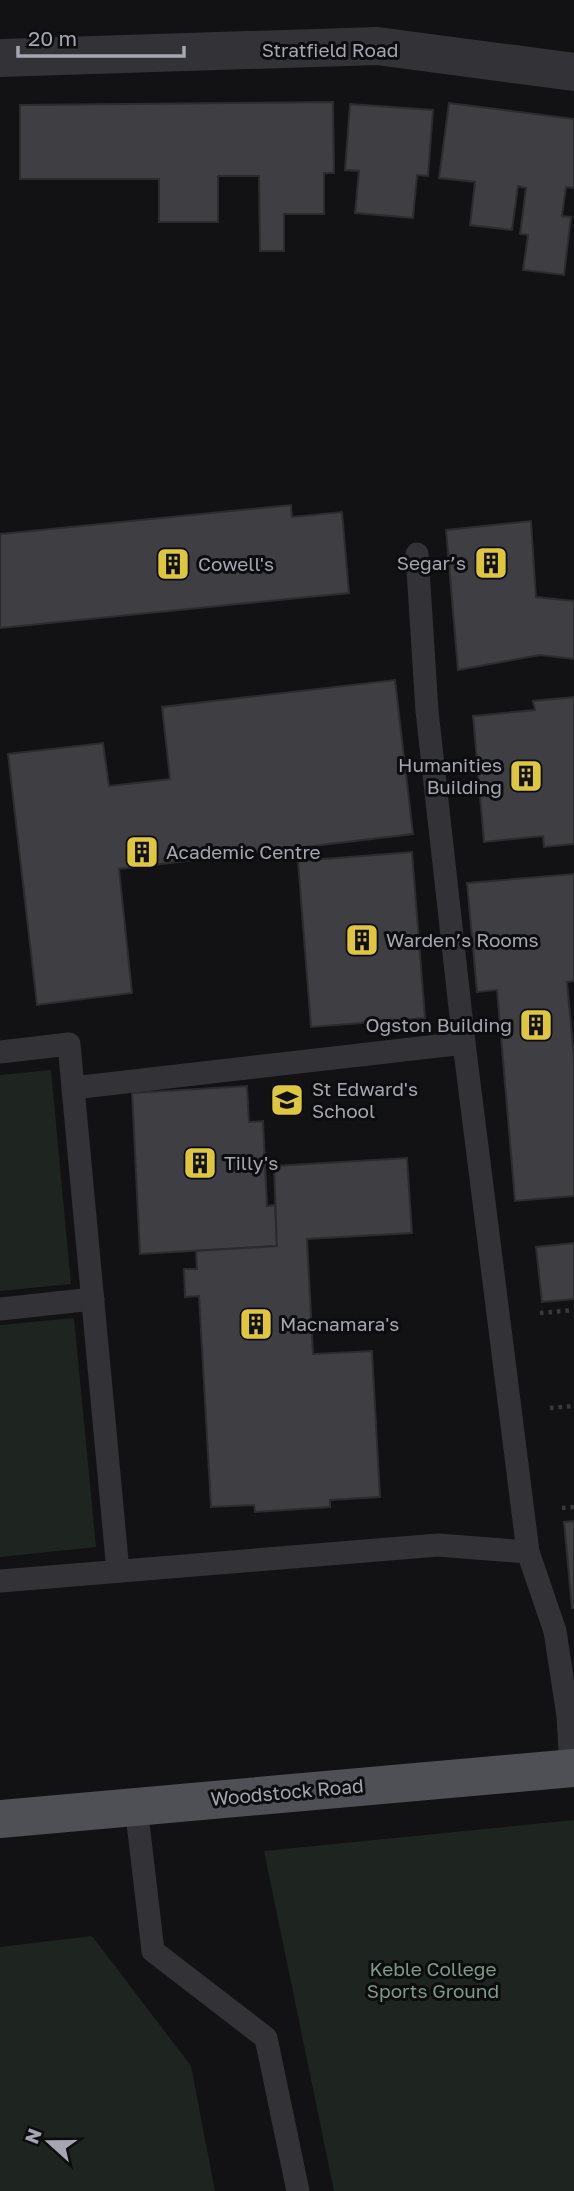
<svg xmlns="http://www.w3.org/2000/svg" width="574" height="2191" viewBox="0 0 574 2191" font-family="'Golos Text',sans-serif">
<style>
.green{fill:#1e2520}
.building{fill:#3e3e43;stroke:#2c2c2e;stroke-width:2}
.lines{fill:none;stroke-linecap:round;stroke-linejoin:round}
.path{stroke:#39393e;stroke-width:4.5;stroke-dasharray:3.5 5;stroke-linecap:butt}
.lane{stroke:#333337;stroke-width:23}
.street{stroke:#333337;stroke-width:38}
.primary{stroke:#4f4f56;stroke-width:38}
.labels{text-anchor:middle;stroke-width:6;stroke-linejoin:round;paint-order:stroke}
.street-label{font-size:19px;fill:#a4a6b2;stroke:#0d0c0e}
.poi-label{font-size:19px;fill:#a4a6b2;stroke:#0d0c0e;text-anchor:start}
.park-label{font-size:19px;fill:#7d9b85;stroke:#0d0c0e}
</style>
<rect width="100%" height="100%" fill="#121113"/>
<g class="green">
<polygon points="51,1070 71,1284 0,1291 0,1075"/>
<polygon points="74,1318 96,1547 0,1557 0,1325"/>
<polygon points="574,1820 574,2191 334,2191 264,1851"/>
<polygon points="92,1936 191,2066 215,2191 0,2191 0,1947"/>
</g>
<g class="building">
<polygon points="333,102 334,173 324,173 324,214 284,214 284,251 260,251 259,176 218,176 218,222 159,222 159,179 20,179 20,105"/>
<polygon points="449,103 574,119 574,188 566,187 562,216 571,217 564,275 523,270 528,235 520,234 526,188 518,186 512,230 470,225 475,182 439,178"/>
<polygon points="350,104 433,110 428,176 417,175 413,218 355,213 359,171 345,170"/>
<polygon points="291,505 292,517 342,512 349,593 0,628 0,534"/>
<polygon points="531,521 536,597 574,601 574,659 540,655 458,670 446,530"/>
<polygon points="395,680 413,834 119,869 132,993 37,1005 8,754 103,743 109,786 170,779 162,707"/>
<polygon points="574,697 574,844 544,847 543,836 484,842 473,716 535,710 533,701"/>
<polygon points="412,852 425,1018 311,1027 298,861"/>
<polygon points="574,874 574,981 567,982 574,1058 574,1196 515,1201 497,990 477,992 467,883"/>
<polygon points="247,1086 249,1122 263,1121 267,1206 275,1205 277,1246 140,1254 132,1093"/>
<polygon points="407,1158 412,1233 307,1239 313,1354 372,1351 380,1497 330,1500 330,1507 255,1512 254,1505 211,1507 199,1296 185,1297 184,1269 197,1269 196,1251 277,1246 274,1166"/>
<polygon points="574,1243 574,1299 542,1302 536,1247"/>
<polygon points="574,1521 574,1608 572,1608 564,1522"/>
</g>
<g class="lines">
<g class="path">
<polyline points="540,1313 574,1310"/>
<polyline points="550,1408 574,1406"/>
<polyline points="562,1508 574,1507"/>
</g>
<g class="lane">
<polyline points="417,554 427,711 464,1043 528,1552"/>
<polyline points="0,1052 69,1044 73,1088"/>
<polyline points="0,1309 93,1299"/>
<polyline points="118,1571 73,1088 464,1043"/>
<polyline points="0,1581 438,1545 528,1552 555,1631 568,1716 571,1768"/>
<polyline points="136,1806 153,1951 266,2038 298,2191"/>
</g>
<polyline class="street" points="0,58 377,46 574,72"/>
<polyline class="primary" points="0,1819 574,1768"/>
</g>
<defs>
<symbol id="building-square" viewBox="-11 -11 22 22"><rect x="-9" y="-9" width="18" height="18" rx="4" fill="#dec73e" stroke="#0d0c0e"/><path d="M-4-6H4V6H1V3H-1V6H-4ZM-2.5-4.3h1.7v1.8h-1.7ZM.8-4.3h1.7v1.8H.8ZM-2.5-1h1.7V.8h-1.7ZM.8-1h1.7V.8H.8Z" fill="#111"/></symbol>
<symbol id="school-square" viewBox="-11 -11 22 22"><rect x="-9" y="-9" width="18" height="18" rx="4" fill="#dec73e" stroke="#0d0c0e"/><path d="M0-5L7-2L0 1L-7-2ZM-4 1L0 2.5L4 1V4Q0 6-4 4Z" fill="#111"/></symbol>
</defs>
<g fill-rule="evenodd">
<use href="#building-square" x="472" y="544" width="38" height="38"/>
<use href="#building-square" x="154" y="545" width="38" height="38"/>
<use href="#building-square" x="507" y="757" width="38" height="38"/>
<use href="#building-square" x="123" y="833" width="38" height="38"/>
<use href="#building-square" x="343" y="921" width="38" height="38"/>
<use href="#building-square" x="517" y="1006" width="38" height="38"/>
<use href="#school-square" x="268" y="1081" width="38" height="38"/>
<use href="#building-square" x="181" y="1144" width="38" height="38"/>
<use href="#building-square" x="237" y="1305" width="38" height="38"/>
</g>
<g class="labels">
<g class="street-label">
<text x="330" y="57">Stratfield Road</text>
<text transform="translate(287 1792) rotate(-5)" y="7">Woodstock Road</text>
</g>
<g class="poi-label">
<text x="466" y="570" text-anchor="end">Segar’s</text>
<text x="198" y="571">Cowell's</text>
<text x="502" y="772" text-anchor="end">Humanities<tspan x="502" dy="22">Building</tspan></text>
<text x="166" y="859">Academic Centre</text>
<text x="386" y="947">Warden’s Rooms</text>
<text x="512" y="1032" text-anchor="end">Ogston Building</text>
<text x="312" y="1096">St Edward's<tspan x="312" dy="22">School</tspan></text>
<text x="224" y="1170">Tilly's</text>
<text x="280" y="1331">Macnamara's</text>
</g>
<g class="park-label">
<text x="433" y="1976">Keble College<tspan x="433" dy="22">Sports Ground</tspan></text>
</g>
</g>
<g transform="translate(49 2142) rotate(291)" stroke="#0d0c0e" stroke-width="5" paint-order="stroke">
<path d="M0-5L12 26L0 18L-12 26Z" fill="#a4a6b2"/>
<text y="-10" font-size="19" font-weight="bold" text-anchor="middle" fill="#a4a6b2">N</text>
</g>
<path d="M18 46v10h166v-10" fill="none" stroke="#a4a6b2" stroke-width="3.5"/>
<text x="28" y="46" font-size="21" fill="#a4a6b2" stroke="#0d0c0e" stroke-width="5" paint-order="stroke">20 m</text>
</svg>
